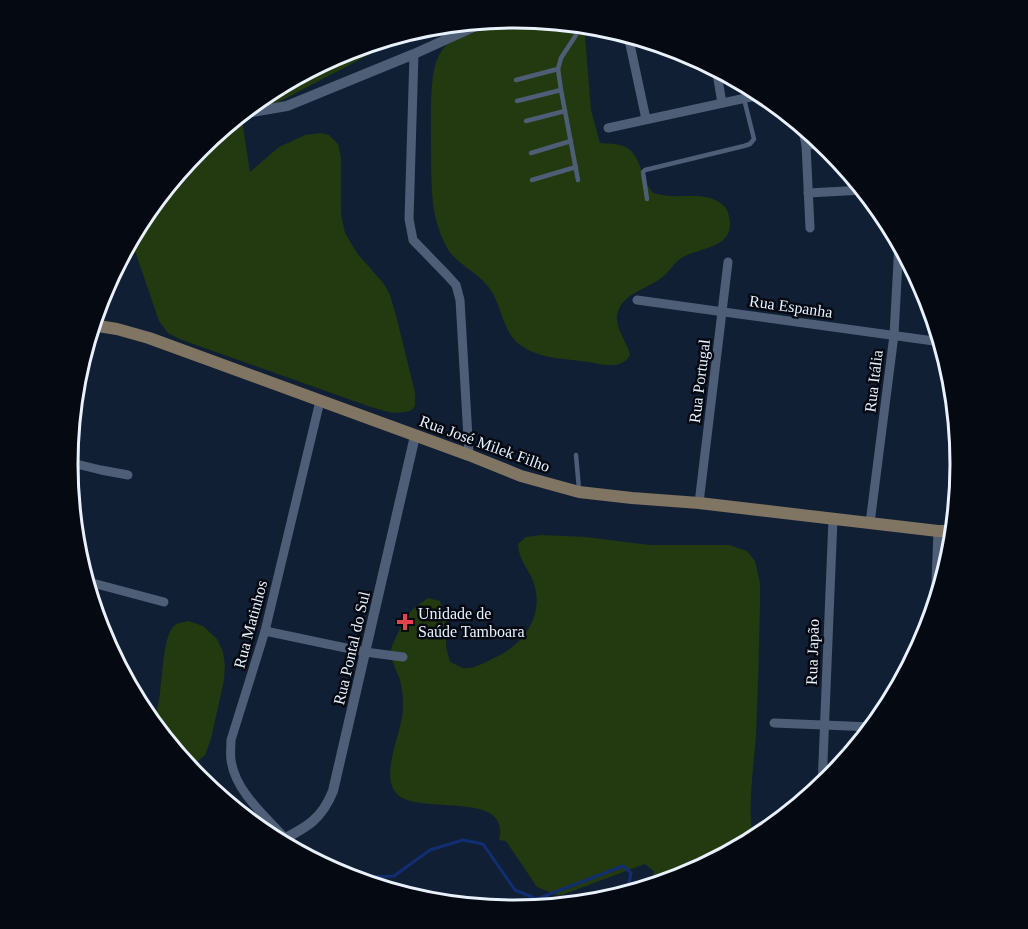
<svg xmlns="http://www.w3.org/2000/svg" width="1028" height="929" viewBox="0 0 1028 929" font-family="Georgia,serif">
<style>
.green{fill:#233910}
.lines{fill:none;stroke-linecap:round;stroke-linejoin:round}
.stream{stroke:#112e73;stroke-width:3}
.service{stroke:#4d5e76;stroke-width:4.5}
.minor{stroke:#4d5e76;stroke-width:9}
.tertiary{stroke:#4d5e76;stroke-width:10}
.secondary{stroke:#807462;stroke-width:12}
.health-dot{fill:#e0444e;stroke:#040912;stroke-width:2}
.labels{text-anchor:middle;stroke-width:5;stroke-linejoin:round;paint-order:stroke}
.street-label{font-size:16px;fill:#e9f1fd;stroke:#040912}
.poi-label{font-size:16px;fill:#e9f1fd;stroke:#040912;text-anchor:start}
.rim{fill:none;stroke:#e9f1fd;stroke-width:3}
</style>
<rect width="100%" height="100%" fill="#111f34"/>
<g class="green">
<path d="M521,19L582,25L585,36L591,110L600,143C623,144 633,145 641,169C643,175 644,181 648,186C650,188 651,191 653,193C656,194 659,194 662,195C681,199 708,190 724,206C728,210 729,216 730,222C732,248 699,248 683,257C674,262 669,273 660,279C645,290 620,294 617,316C616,330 627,342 630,355C622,370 603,365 589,362C567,359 542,359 523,347C503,334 503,311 492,292C481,273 458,266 447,248C440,235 435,219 433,204C431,185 431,165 431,145C431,122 430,99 433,76C434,66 439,50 448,44C451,41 457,40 460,38C480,29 501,27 521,19Z"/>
<path d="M401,34L382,48L242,121L250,172L279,147L305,135L321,133L329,135L338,144L341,158V214L345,233L357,253L384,284L390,295L397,319L415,393V406L412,410C395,416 385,411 368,406L182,340L168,333L159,321L134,248L132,237L143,216L199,149L266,93L343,52Z"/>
<path d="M541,535L586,537L650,545H729L747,551L755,561L760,583V605C759,648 758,691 756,734C755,758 745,821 755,840L685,877L650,887L654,871L645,864L559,896L537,887L506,841L499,840C512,788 416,817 396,793C381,775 399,738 402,717C404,705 403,692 400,680C397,671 390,660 391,650C393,641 406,616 413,609C417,605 423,602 428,598L440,601L446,620V647L450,662C454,663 459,667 463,668C472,670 486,662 494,658C522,646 543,618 535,587C531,570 519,563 518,544L526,537Z"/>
<path d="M189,621L203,626L217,639L223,652L225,666L224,680L211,739L205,755L196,763L187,766L151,722C153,718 155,713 157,709C163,691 161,635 175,625C179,622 185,622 189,621Z"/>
</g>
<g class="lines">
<polyline class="stream" points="322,865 371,877 394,876 430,850 463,840 483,844 515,890 537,899 623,866 631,873 627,894"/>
<g class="service">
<polyline points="577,24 576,35 561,58 558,69 561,90 578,180"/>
<polyline points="516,80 558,69"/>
<polyline points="517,101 561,90"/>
<polyline points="526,121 565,111"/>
<polyline points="531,153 571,141"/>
<polyline points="532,180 576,167"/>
<polyline points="647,199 643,172 645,170 744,146 750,144 754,139 744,99"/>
<polyline points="576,455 579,489"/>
</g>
<g class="minor">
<polyline points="628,35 646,119"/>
<polyline points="414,54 409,219 413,240 446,274 456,285 460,300 469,455"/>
<polyline points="716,68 722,103"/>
<polyline points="802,126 806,145 810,228"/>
<polyline points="608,128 755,96"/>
<polyline points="806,145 824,144"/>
<polyline points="808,193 864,190"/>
<polyline points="637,300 941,342"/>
<polyline points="68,462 101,470 128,475"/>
<polyline points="699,503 728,262"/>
<polyline points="870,523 894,335 899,243"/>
<polyline points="85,581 164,602"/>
<polyline points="935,607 938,531"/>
<polyline points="265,631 365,652 403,657"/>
<polyline points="137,702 142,703"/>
<polyline points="774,723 873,727"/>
<polyline points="822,786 833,519"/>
<path d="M285,838C265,816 235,791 231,760C230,754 231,747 231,740L265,631L320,401"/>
</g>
<g class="tertiary">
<polyline points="244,111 252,112 287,106 414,54 489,20"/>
<path d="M278,842C305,828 321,821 333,791L415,436"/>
</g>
<polyline class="secondary" points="92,325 117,329 149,338 469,455 521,476 579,492 632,498 699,503 938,531 954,531"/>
</g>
<path class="health-dot" d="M402 613h6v6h6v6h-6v6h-6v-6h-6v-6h6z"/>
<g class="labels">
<g class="street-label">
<text transform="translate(791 306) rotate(8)" y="6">Rua Espanha</text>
<text transform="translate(699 381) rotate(-83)" y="6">Rua Portugal</text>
<text transform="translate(873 381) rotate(-83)" y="6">Rua Itália</text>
<text transform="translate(485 443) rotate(20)" y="6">Rua José Milek Filho</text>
<text transform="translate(250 624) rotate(-75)" y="6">Rua Matinhos</text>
<text transform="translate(351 648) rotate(-77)" y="6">Rua Pontal do Sul</text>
<text transform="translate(812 652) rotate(-88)" y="6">Rua Japão</text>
</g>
<g class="poi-label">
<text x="418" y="619">Unidade de<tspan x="418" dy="18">Saúde Tamboara</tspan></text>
</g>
</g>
<path d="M0 0H1028V929H0ZM78 464a436 436 0 1 1 872 0a436 436 0 1 1-872 0Z" fill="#040912" fill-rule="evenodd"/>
<path class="rim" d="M78 464a436 436 0 1 1 872 0a436 436 0 1 1-872 0Z"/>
</svg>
